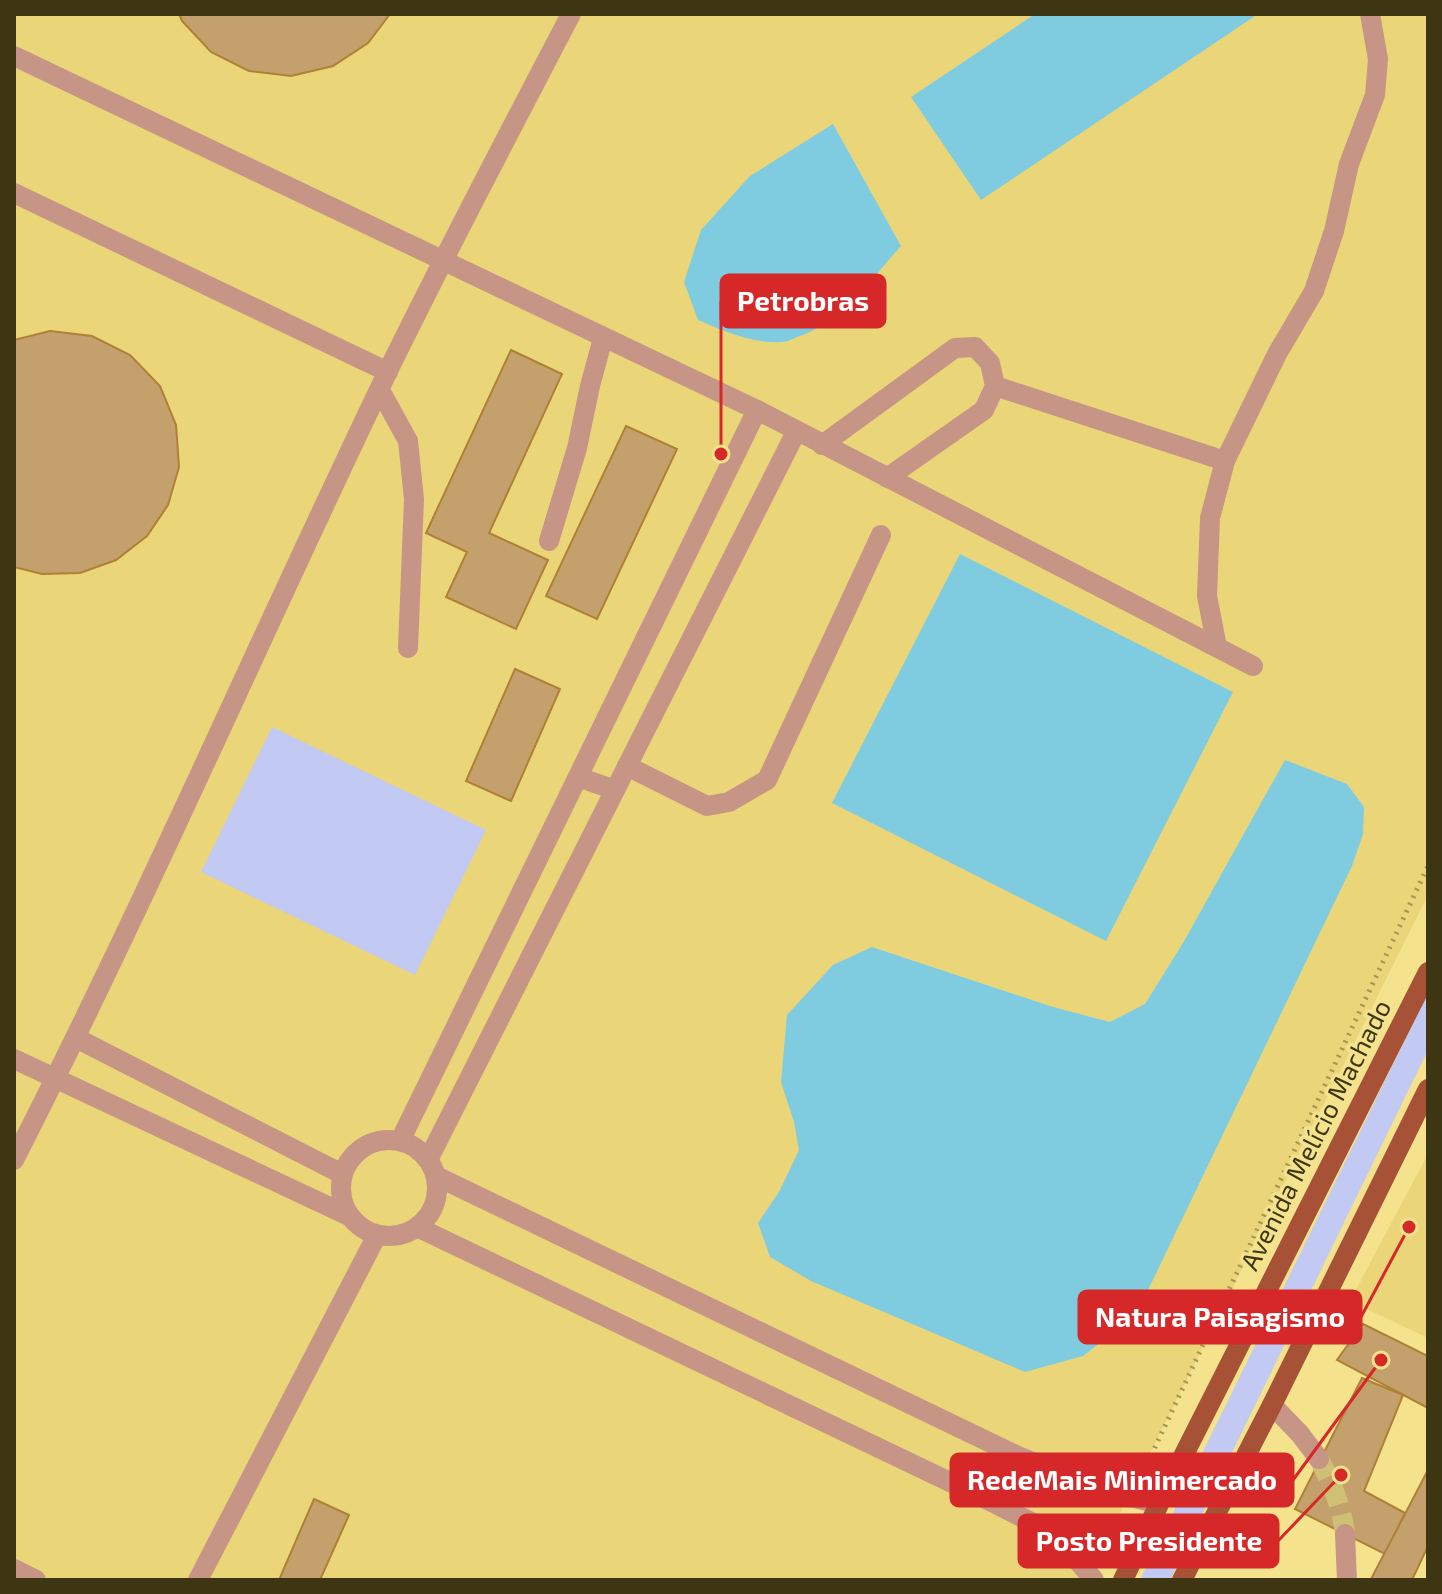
<svg xmlns="http://www.w3.org/2000/svg" width="1442" height="1594" viewBox="0 0 1442 1594" font-family="'Exo 2',sans-serif">
<style>
.built{fill:#ead578}
.green{fill:#c2c9f2}
.water{fill:#7fcce1}
.building{fill:#c4a16c;stroke:#ae8136;stroke-width:2}
.lines{fill:none;stroke-linecap:round;stroke-linejoin:round}
.minor-tunnel{stroke:#d0c075;stroke-width:20;stroke-dasharray:20 10;stroke-linecap:butt}
.path{stroke:#a29556;stroke-width:5;stroke-dasharray:2 6;stroke-linecap:butt}
.minor{stroke:#c69586;stroke-width:20}
.major{stroke:#a75137;stroke-width:20}
.labels{text-anchor:middle;stroke-width:7;stroke-linejoin:round;paint-order:stroke}
.street-label{font-size:26px;fill:#3e3613;stroke:#f4e28d}
.leader{fill:none;stroke:#d62828;stroke-width:3}
.callout-dot{fill:#d62828;stroke:#f4e28d;stroke-width:3}
.callout{fill:#d62828;stroke:#d62828;stroke-width:3}
.callout-label{font-size:28px;text-anchor:middle;font-weight:bold;fill:#fff}
</style>
<rect width="100%" height="100%" fill="#f4e28d"/>
<g class="built">
<polygon points="14,14 1428,14 1428,895 1087,1580 14,1580"/>
<polygon points="1428,1154 1428,1338 1350,1301"/>
</g>
<g class="green">
<polygon points="272,727 486,830 415,975 201,872"/>
<polygon points="1428,993 1428,1050 1170,1580 1140,1580"/>
</g>
<g class="water">
<polygon points="1035,14 1258,14 981,200 911,97"/>
<path d="M833,124L901,246C871,279 843,321 800,336C794,338 788,342 782,342C753,344 724,331 698,320L684,282L701,230L750,176Z"/>
<polygon points="960,554 1233,692 1106,941 832,803"/>
<polygon points="1285,760 1347,784 1364,807 1363,834 1352,866 1136,1315 1083,1356 1025,1372 811,1281 770,1257 758,1223 779,1192 799,1150 794,1122 781,1082 787,1015 833,965 872,947 1053,1007 1110,1022 1145,1004 1183,943"/>
</g>
<g class="building">
<polygon points="179,14 390,14 368,43 333,66 291,76 249,71 211,52 182,21"/>
<polygon points="50,331 92,336 130,355 160,386 176,425 179,467 168,505 147,536 116,560 80,573 42,574 14,567 14,340"/>
<polygon points="511,350 562,374 489,533 548,560 516,629 446,597 467,552 426,533"/>
<polygon points="626,426 677,449 597,619 546,596"/>
<polygon points="515,669 560,689 511,801 466,781"/>
<polygon points="1363,1324 1428,1356 1428,1408 1337,1360"/>
<polygon points="1362,1378 1403,1395 1364,1491 1405,1513 1385,1554 1295,1509"/>
<polygon points="1428,1470 1428,1546 1412,1580 1371,1579"/>
<polygon points="314,1499 349,1515 320,1580 279,1580"/>
</g>
<g class="lines">
<path class="minor-tunnel" d="M1319,1459C1333,1486 1341,1504 1345,1534"/>
<polyline class="path" points="1141,1477 1428,866"/>
<g class="minor">
<polyline points="14,56 757,410 1253,666"/>
<polyline points="14,193 388,372"/>
<polyline points="995,386 1225,461"/>
<polyline points="380,390 408,441 414,499 408,648"/>
<polyline points="822,445 955,348 975,347 990,363 995,386 984,410 887,478"/>
<polyline points="549,541 577,448 590,386 603,338"/>
<polyline points="1217,647 1207,596 1210,518 1225,461 1277,354 1314,291 1334,231 1349,164 1375,95 1378,59 1370,14"/>
<polyline points="627,766 707,806 729,802 767,780 881,535"/>
<polyline points="578,777 615,790"/>
<polyline points="76,1038 342,1174"/>
<polyline points="14,1059 349,1216"/>
<circle cx="389" cy="1188" r="48"/>
<polyline points="400,1141 757,410"/>
<path d="M14,1160C146,902 261,635 387,373C446,252 509,133 571,14"/>
<polyline points="428,1160 796,432"/>
<polyline points="436,1176 1018,1456 1099,1489 1159,1504"/>
<polyline points="417,1227 996,1504 1056,1535 1094,1580"/>
<polyline points="1272,1405 1300,1434 1319,1459"/>
<polyline points="1345,1534 1347,1580"/>
<polyline points="14,1569 36,1580"/>
<polyline points="198,1580 377,1235"/>
</g>
<g class="major">
<polyline points="1123,1580 1159,1504 1428,972"/>
<polyline points="1182,1580 1272,1405 1428,1089"/>
</g>
</g>
<g class="labels">
<g class="street-label">
<text transform="translate(1316 1135) rotate(-63)" y="9">Avenida Melício Machado</text>
</g>
</g>
<path class="leader" d="M721 454L721 301M1409 1227L1361 1317M1381 1360L1293 1480M1341 1475L1278 1541"/>
<g class="callout-dot">
<circle cx="721" cy="454" r="8"/>
<circle cx="1409" cy="1227" r="8"/>
<circle cx="1381" cy="1360" r="8"/>
<circle cx="1341" cy="1475" r="8"/>
</g>
<g class="callout">
<rect x="721" y="275" width="164" height="52" rx="8"/>
<rect x="1079" y="1291" width="282" height="52" rx="8"/>
<rect x="951" y="1454" width="342" height="52" rx="8"/>
<rect x="1019" y="1515" width="259" height="52" rx="8"/>
</g>
<g class="callout-label">
<text x="803" y="311">Petrobras</text>
<text x="1220" y="1327">Natura Paisagismo</text>
<text x="1122" y="1490">RedeMais Minimercado</text>
<text x="1149" y="1551">Posto Presidente</text>
</g>
<rect width="1442" height="1594" fill="none" stroke="#3e3613" stroke-width="32"/>
</svg>
